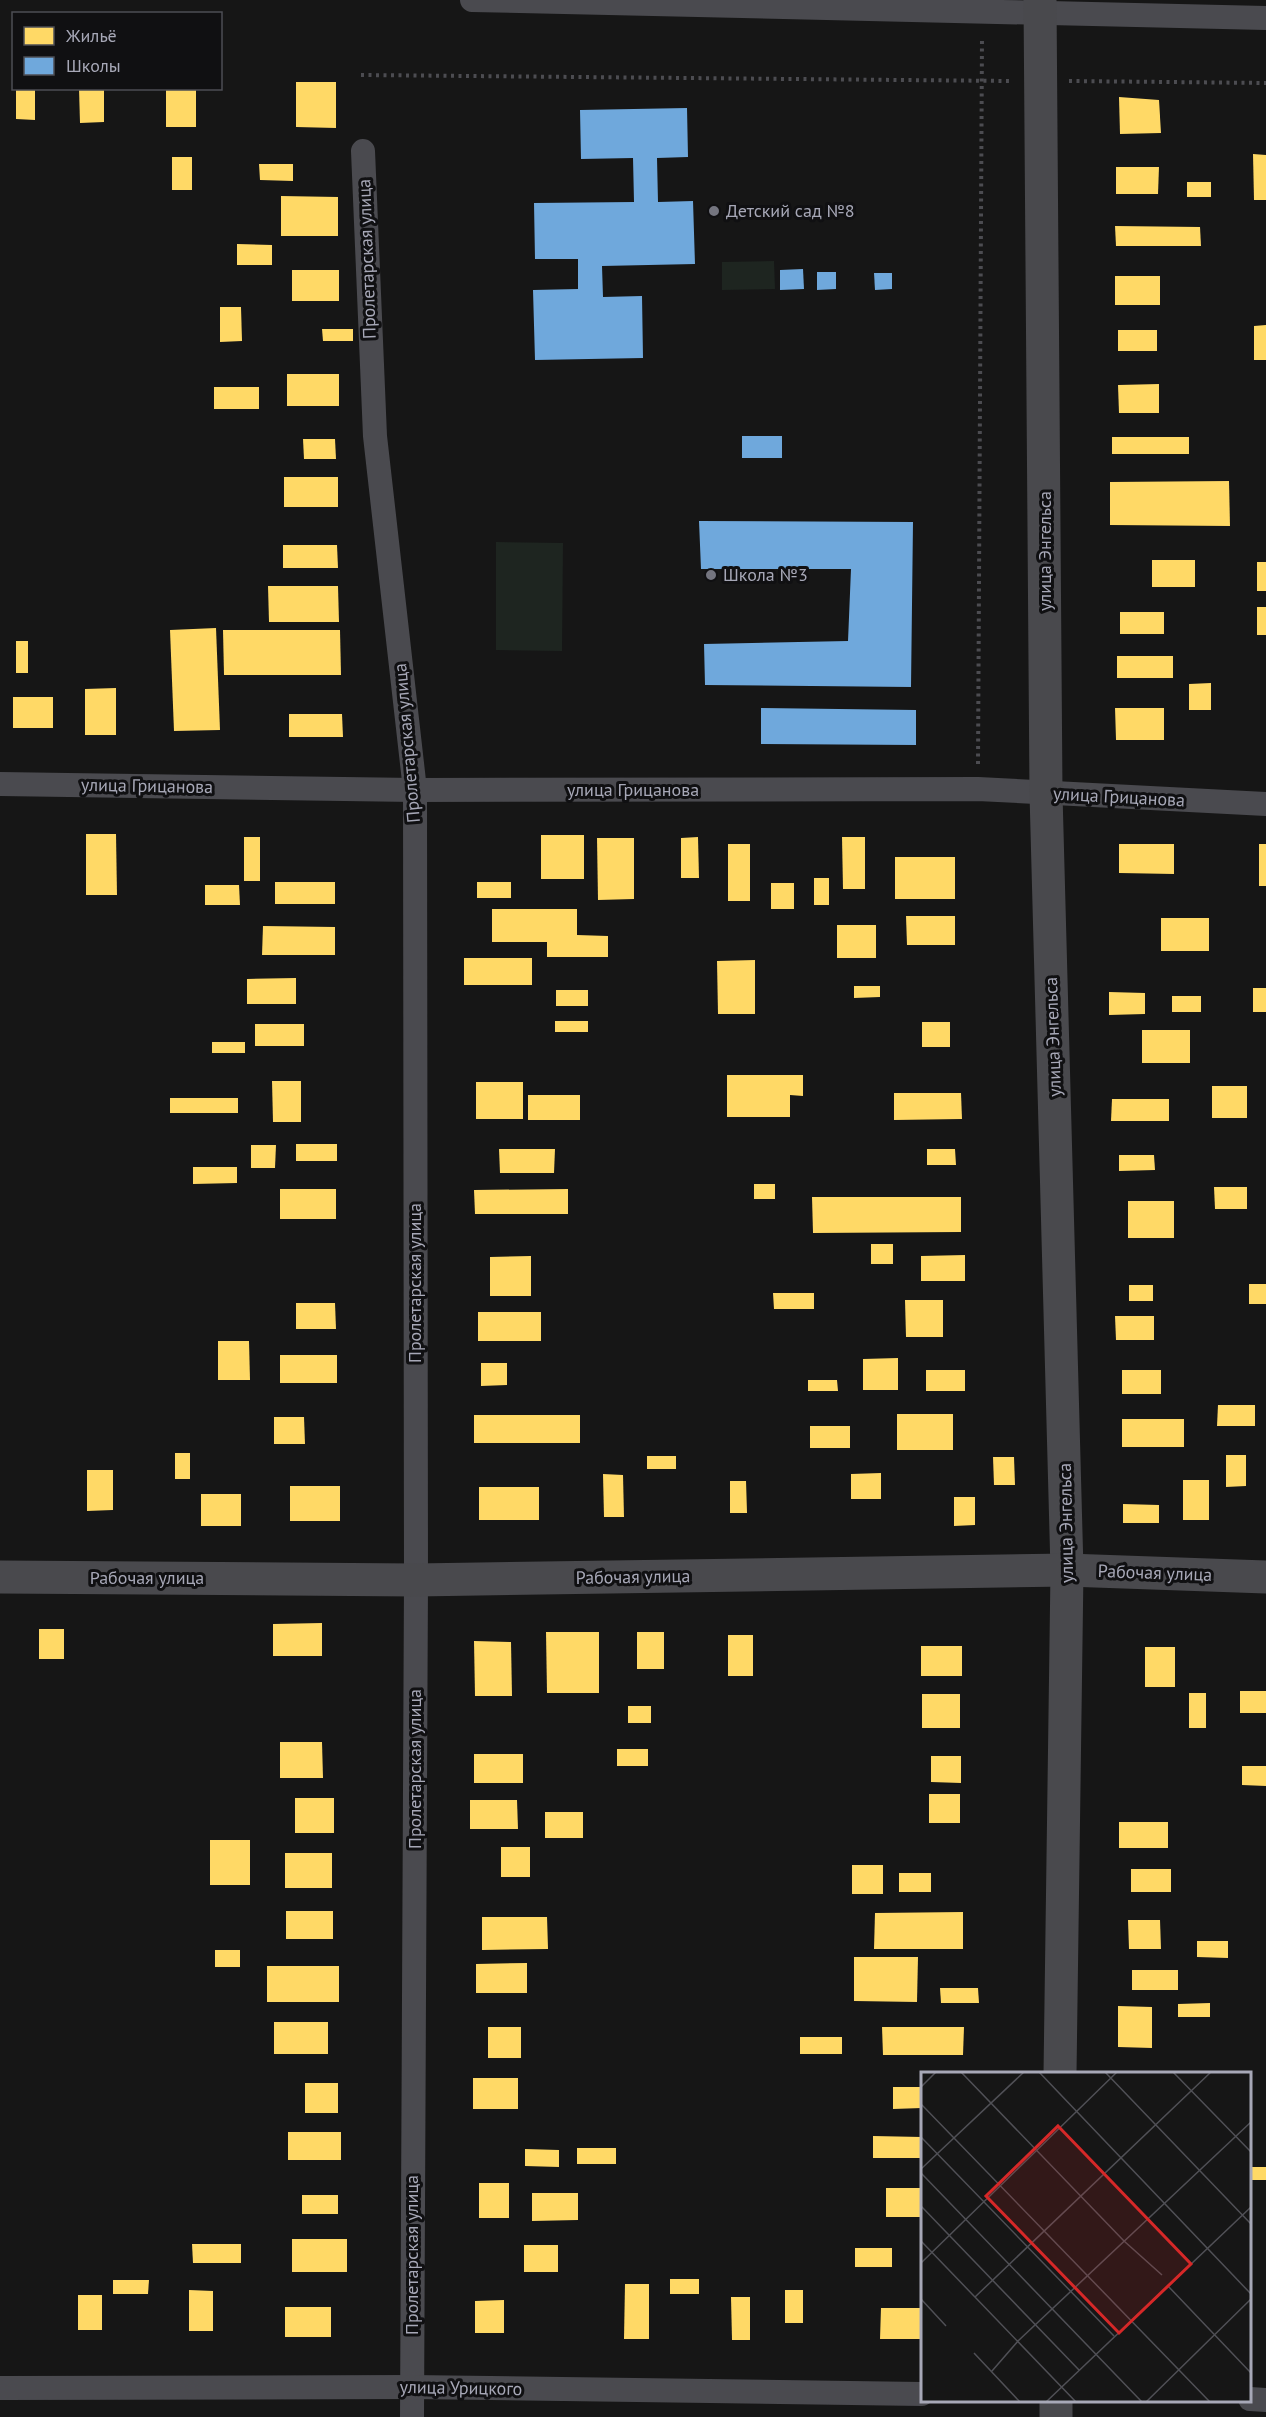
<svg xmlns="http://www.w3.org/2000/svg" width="1266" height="2417" viewBox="0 0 1266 2417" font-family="'PT Sans',sans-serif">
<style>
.green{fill:#1e2520}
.homes{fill:#ffd966}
.schools{fill:#6fa8dc}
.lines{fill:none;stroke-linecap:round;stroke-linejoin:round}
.path{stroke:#4c4c51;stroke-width:4;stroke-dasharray:3 4.5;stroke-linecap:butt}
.street{stroke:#4a4a4f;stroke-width:24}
.secondary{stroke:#49494d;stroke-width:33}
.poi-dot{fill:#74757f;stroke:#101012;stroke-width:2}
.labels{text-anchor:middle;stroke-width:6;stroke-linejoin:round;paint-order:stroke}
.poi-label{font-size:18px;fill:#a7a8b7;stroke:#101012;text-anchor:start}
.street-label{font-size:18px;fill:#a7a8b7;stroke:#101012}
.inset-road{fill:none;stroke:#505056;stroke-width:1.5}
.view{fill:#d62828;fill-opacity:0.15;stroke:#d62828;stroke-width:3}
.inset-edge{fill:none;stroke:#a7a8b7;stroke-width:3}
</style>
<rect width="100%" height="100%" fill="#161616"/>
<g class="green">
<polygon points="774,261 775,289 722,290 722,262"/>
<polygon points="496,542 563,543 562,651 496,650"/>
</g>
<g class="homes">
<polygon points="296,82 336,82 336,128 296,127"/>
<polygon points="16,88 35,88 35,120 16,119"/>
<polygon points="79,88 104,88 104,122 80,123"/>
<rect x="166" y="88" width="30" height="39"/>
<polygon points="1119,97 1159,100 1161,133 1120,134"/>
<polygon points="1253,154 1266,155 1266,200 1254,200"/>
<rect x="172" y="157" width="20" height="33"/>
<polygon points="259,164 293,164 293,181 260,180"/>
<polygon points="1116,167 1159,167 1158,194 1116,194"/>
<rect x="1187" y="182" width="24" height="15"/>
<polygon points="281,196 338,197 338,236 281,236"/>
<polygon points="1115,226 1200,227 1201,246 1116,246"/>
<polygon points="237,244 272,245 272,265 237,265"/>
<rect x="292" y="270" width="47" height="31"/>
<rect x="1115" y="276" width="45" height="29"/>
<polygon points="220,307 241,307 242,341 220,342"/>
<polygon points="1266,325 1266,360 1254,360 1254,326"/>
<polygon points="322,329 353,329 353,341 323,341"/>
<rect x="1118" y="330" width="39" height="21"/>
<rect x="287" y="374" width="52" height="32"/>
<polygon points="1159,384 1159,413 1119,413 1118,385"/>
<rect x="214" y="387" width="45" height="22"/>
<rect x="1112" y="437" width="77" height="17"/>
<polygon points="303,439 335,439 336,459 304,459"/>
<rect x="284" y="477" width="54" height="30"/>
<polygon points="1229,481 1230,526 1110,525 1110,482"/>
<polygon points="283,545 337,545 338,568 283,568"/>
<rect x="1152" y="560" width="43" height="27"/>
<rect x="1257" y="562" width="9" height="29"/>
<polygon points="268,586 338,586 339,622 269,622"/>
<rect x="1257" y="607" width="9" height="28"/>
<rect x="1120" y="612" width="44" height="22"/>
<polygon points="216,628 220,730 174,731 170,630"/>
<polygon points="223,630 340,630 341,675 224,675"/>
<rect x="16" y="641" width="12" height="32"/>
<rect x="1117" y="656" width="56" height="22"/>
<polygon points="1211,683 1211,710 1189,710 1189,684"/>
<polygon points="116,688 116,735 85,735 85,689"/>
<rect x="13" y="697" width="40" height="31"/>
<polygon points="1115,708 1164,708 1164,740 1116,740"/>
<polygon points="289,714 342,714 343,737 289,737"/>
<polygon points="86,834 116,834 117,895 86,895"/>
<rect x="541" y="835" width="43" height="44"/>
<rect x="244" y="837" width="16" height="44"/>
<polygon points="698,837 699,878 681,878 681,838"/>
<polygon points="842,837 865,837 865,889 843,889"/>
<polygon points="597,838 634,838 634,899 598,900"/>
<rect x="728" y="844" width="22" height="57"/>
<polygon points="1119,844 1174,844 1174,874 1119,873"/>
<rect x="1259" y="844" width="7" height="42"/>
<rect x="895" y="857" width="60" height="42"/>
<rect x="814" y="878" width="15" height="27"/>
<rect x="275" y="882" width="60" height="22"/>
<rect x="477" y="882" width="34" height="16"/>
<rect x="771" y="883" width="23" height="26"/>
<polygon points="205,885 239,885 240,905 205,905"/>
<polygon points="492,909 577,909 577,935 608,936 608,957 547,957 547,942 492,942"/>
<polygon points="906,916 955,916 955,945 907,945"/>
<rect x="1161" y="918" width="48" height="33"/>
<rect x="837" y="925" width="39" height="33"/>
<polygon points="263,926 335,927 335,955 262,955"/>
<rect x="464" y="958" width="68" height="27"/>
<polygon points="755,960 755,1014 718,1014 717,961"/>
<polygon points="296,978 296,1004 247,1004 247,979"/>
<polygon points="854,986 880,986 880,997 854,998"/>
<rect x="1253" y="988" width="13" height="24"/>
<rect x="556" y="990" width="32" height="16"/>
<polygon points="1109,992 1145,993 1145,1014 1109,1015"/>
<rect x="1172" y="996" width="29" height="16"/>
<rect x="555" y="1021" width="33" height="11"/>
<rect x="922" y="1022" width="28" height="25"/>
<rect x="255" y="1024" width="49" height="22"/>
<rect x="1142" y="1030" width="48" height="33"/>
<rect x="212" y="1042" width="33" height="11"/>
<polygon points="727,1075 803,1075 803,1096 790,1095 790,1117 727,1117"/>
<polygon points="272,1081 301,1081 301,1122 273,1122"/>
<rect x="476" y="1082" width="47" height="37"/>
<rect x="1212" y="1086" width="35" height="32"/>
<polygon points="894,1093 961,1093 962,1119 894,1120"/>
<rect x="528" y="1095" width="52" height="25"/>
<rect x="170" y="1098" width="68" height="15"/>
<polygon points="1112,1099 1169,1099 1169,1121 1111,1121"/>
<rect x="296" y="1144" width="41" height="17"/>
<polygon points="251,1145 276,1145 275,1168 251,1168"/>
<polygon points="499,1149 555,1149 554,1173 500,1173"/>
<polygon points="927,1149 955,1149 956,1165 927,1165"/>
<polygon points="1119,1155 1154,1155 1155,1170 1119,1171"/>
<polygon points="193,1167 237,1167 237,1183 193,1184"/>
<rect x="754" y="1184" width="21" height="15"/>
<polygon points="1214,1187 1247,1187 1247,1209 1215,1209"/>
<rect x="280" y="1189" width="56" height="30"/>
<polygon points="568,1189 568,1214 475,1214 474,1190"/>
<polygon points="812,1197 961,1197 961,1232 813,1233"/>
<rect x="1128" y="1201" width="46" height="37"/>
<rect x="871" y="1244" width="22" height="20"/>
<polygon points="965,1255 965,1281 921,1281 921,1256"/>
<polygon points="531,1256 531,1296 490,1296 490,1257"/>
<rect x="1249" y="1284" width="17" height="20"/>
<rect x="1129" y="1285" width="24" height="16"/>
<polygon points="773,1293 814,1293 814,1309 774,1309"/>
<polygon points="905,1300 943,1300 943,1337 906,1337"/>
<polygon points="296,1303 335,1303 336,1329 296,1329"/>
<rect x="478" y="1312" width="63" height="29"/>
<polygon points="1115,1316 1154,1316 1154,1340 1116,1340"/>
<polygon points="218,1341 249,1341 250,1380 218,1380"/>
<rect x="280" y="1355" width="57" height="28"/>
<polygon points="898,1358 898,1390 863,1390 863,1359"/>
<polygon points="481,1363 507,1363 507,1385 481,1386"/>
<rect x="926" y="1370" width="39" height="21"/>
<rect x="1122" y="1370" width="39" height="24"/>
<polygon points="808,1380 837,1380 838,1391 808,1391"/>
<polygon points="1218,1405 1255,1405 1255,1426 1217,1426"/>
<rect x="897" y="1414" width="56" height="36"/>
<rect x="474" y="1415" width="106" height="28"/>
<polygon points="274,1417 304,1417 305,1444 274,1444"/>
<rect x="1122" y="1419" width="62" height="28"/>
<rect x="810" y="1426" width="40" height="22"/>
<rect x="175" y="1453" width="15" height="26"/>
<polygon points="1226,1455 1246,1455 1246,1486 1226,1487"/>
<rect x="647" y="1456" width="29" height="13"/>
<polygon points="993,1457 1014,1457 1015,1485 994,1485"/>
<polygon points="87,1470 113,1470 113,1510 87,1511"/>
<polygon points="881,1473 881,1499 851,1499 851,1474"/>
<polygon points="603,1474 623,1475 624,1517 604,1517"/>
<rect x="1183" y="1480" width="26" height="40"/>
<polygon points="730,1481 746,1481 747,1513 730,1513"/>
<rect x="290" y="1486" width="50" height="35"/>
<rect x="479" y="1487" width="60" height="33"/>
<rect x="201" y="1494" width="40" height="32"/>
<polygon points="954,1497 975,1497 975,1525 954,1526"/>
<polygon points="1123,1504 1159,1505 1159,1523 1123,1523"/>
<polygon points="322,1623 322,1656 273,1656 273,1624"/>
<rect x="39" y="1629" width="25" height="30"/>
<polygon points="546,1632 599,1632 599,1693 547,1693"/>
<rect x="637" y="1632" width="27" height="37"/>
<rect x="728" y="1635" width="25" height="41"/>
<polygon points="474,1641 511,1642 512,1696 475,1696"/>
<rect x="921" y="1646" width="41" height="30"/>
<rect x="1145" y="1647" width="30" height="40"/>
<rect x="1240" y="1691" width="26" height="22"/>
<rect x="1189" y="1693" width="17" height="35"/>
<rect x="922" y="1694" width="38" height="34"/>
<rect x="628" y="1706" width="23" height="17"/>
<polygon points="280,1742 322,1742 323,1778 280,1778"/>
<rect x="617" y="1749" width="31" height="17"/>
<rect x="474" y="1754" width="49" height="29"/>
<polygon points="931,1756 961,1756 961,1783 931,1782"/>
<polygon points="1242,1766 1266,1766 1266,1786 1242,1785"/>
<rect x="929" y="1794" width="31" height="29"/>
<rect x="295" y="1798" width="39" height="35"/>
<polygon points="470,1800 517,1800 518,1829 470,1829"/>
<rect x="545" y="1812" width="38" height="26"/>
<rect x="1119" y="1822" width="49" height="26"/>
<rect x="210" y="1840" width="40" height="45"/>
<rect x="501" y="1847" width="29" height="30"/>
<rect x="285" y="1853" width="47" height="35"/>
<rect x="852" y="1865" width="31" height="29"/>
<rect x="1131" y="1869" width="40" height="23"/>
<rect x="899" y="1873" width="32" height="19"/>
<rect x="286" y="1911" width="47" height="28"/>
<polygon points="963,1912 963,1949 874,1949 875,1913"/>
<polygon points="482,1917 547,1917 548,1949 482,1950"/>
<polygon points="1128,1920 1160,1920 1161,1949 1129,1949"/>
<polygon points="1197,1941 1228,1941 1228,1958 1197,1957"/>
<rect x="215" y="1950" width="25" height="17"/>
<polygon points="854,1957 918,1957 917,2002 854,2001"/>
<polygon points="527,1963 527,1993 476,1993 476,1964"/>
<rect x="267" y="1966" width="72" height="36"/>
<rect x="1132" y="1970" width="46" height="20"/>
<polygon points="940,1988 978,1988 979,2003 941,2003"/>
<polygon points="1210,2003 1210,2017 1178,2017 1178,2004"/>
<polygon points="1118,2006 1152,2007 1152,2048 1118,2047"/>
<rect x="274" y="2022" width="54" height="32"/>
<rect x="488" y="2027" width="33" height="31"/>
<polygon points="882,2027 964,2027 963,2055 883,2055"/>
<rect x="800" y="2037" width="42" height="17"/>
<rect x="473" y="2078" width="45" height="31"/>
<rect x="305" y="2083" width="33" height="30"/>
<polygon points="893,2087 922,2087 922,2108 893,2109"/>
<rect x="288" y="2132" width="53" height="28"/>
<polygon points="873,2136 922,2137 922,2158 873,2158"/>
<rect x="577" y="2148" width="39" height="16"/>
<polygon points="525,2149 559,2150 559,2167 525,2166"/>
<rect x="1250" y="2167" width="16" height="13"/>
<rect x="479" y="2183" width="30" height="35"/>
<rect x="886" y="2188" width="36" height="29"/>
<polygon points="532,2193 578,2193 578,2220 532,2221"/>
<rect x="302" y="2195" width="36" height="19"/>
<rect x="292" y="2239" width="55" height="33"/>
<polygon points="192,2244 241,2244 241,2263 193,2263"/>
<rect x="524" y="2245" width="34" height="27"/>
<rect x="855" y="2248" width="37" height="19"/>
<rect x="670" y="2279" width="29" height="15"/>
<polygon points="113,2280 149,2280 148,2294 113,2294"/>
<polygon points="625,2284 649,2284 649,2339 624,2339"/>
<polygon points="189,2290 213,2291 213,2331 189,2331"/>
<rect x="785" y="2290" width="18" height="33"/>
<rect x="78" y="2295" width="24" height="35"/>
<polygon points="731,2297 750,2297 750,2340 732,2340"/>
<polygon points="504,2300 504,2333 475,2333 475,2301"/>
<rect x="285" y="2307" width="46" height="30"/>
<polygon points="881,2308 922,2308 922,2339 880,2339"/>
</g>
<g class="schools">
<polygon points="687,108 688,157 657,158 658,202 693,201 695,264 602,266 603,297 642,296 643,358 535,360 533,290 578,289 578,259 535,259 534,203 634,202 633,158 581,159 580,110"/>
<polygon points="803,269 804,289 780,290 780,270"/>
<polygon points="817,272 836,272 836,289 817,290"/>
<polygon points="874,273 892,273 892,289 875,290"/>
<rect x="742" y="436" width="40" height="22"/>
<polygon points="699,521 913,522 911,687 705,685 704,644 848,641 851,569 701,569"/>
<polygon points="761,708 916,710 916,745 761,744"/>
</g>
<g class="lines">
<g class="path">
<polyline points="361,75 1010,81"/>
<polyline points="1069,81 1266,83"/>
<polyline points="978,764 982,37"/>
</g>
<g class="street">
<polyline points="472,0 1266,18"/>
<polyline points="363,151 375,436 415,790 416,1580 412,2417"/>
<polyline points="0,784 415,790 978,789 1266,804"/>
<polyline points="0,2388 412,2387 922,2394"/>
<polyline points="1250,2399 1266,2400"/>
</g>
<g class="secondary">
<polyline points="1040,0 1046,794 1067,1570 1060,2074"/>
<polyline points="0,1577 416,1580 1067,1570 1266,1577"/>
<polyline points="1056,2400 1056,2417"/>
</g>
</g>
<g class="poi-dot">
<circle cx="714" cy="211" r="6"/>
<circle cx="711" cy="575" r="6"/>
</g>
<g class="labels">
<g class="poi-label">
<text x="726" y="217">Детский сад №8</text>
<text x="723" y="581">Школа №3</text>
</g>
<g class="street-label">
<text transform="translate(367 259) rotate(-92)" y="6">Пролетарская улица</text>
<text transform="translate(1045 551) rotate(-90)" y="6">улица Энгельса</text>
<text transform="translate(407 743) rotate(-95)" y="6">Пролетарская улица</text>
<text transform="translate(147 786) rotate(1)" y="6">улица Грицанова</text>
<text x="633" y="796">улица Грицанова</text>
<text transform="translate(1119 797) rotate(3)" y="6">улица Грицанова</text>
<text transform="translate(1053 1037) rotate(-92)" y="6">улица Энгельса</text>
<text transform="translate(415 1283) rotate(-90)" y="6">Пролетарская улица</text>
<text transform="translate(1066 1523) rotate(-91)" y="6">улица Энгельса</text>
<text transform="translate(1155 1573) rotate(2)" y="6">Рабочая улица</text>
<text transform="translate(633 1577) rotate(-1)" y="6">Рабочая улица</text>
<text x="147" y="1584">Рабочая улица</text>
<text transform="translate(415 1769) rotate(-90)" y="6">Пролетарская улица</text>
<text transform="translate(412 2255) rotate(-90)" y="6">Пролетарская улица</text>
<text transform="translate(461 2388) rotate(1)" y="6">улица Урицкого</text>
</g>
</g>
<g transform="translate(921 2072)">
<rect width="330" height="330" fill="#161616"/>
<path class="inset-road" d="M40,0L203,169L241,203M118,0L330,222M184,0L330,152M252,0L330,80M0,15L15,0M0,32L289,330M0,65L193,264M0,97L103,0M0,101L221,330M0,134L158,298M0,169L155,330M0,191L196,0M247,214L330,301M54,225L290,0M0,227L25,254M53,281L99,330M71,299L97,269L330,50M125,330L330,135M225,330L330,227"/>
<path class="view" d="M137,54L270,192L198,261L65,124Z"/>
<rect width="330" height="330" class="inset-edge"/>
</g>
<rect x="12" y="12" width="210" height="78" fill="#101012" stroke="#4c4d54" stroke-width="1.5"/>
<rect x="24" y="27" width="30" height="18" fill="#ffd966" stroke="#4c4d54" stroke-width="1.5"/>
<text x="66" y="42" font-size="18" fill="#a7a8b7">Жильё</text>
<rect x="24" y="57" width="30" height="18" fill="#6fa8dc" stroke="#4c4d54" stroke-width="1.5"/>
<text x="66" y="72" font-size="18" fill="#a7a8b7">Школы</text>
</svg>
